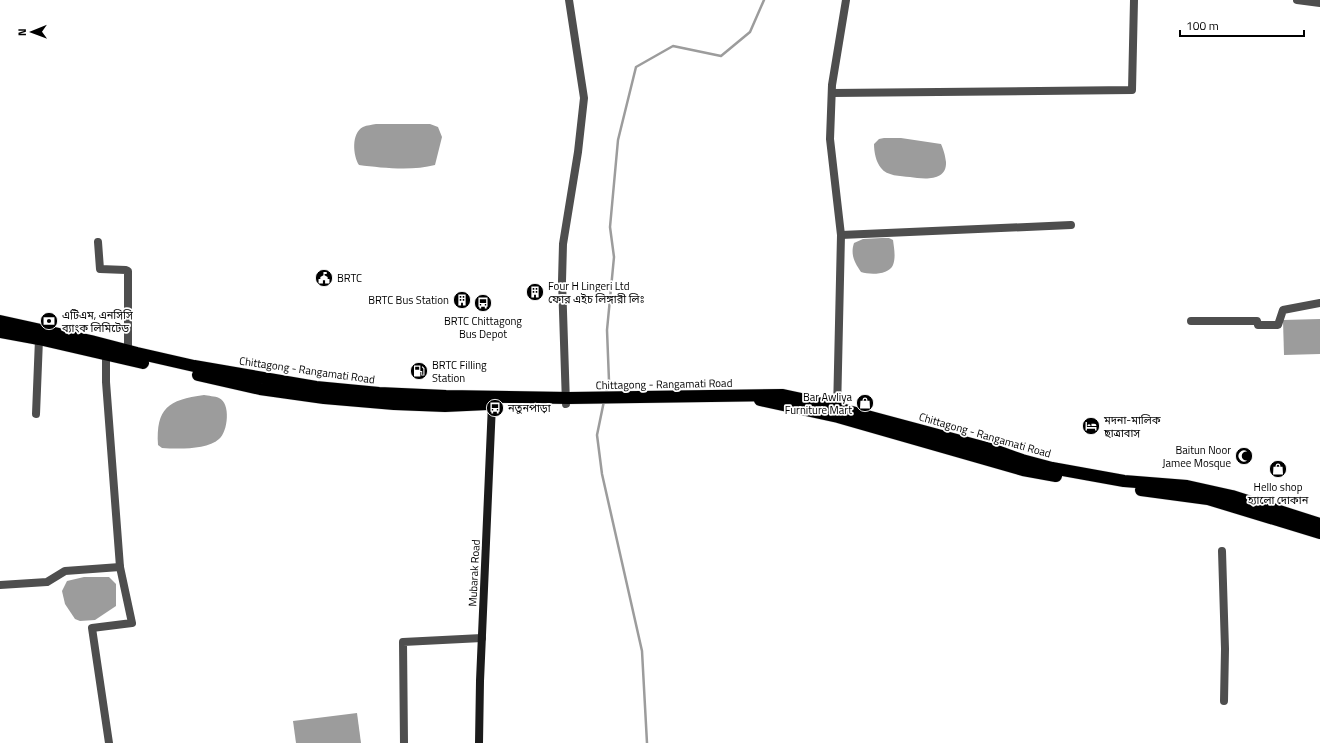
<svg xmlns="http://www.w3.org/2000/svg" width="1320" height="743" viewBox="0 0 1320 743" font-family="'Titillium Web','Noto Sans Bengali',sans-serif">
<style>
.water{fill:#9c9c9c}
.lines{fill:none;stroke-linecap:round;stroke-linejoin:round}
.stream{stroke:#9c9c9c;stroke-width:2.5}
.highway-casing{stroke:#dbdbdb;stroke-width:13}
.street{stroke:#4e4e4e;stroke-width:8}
.secondary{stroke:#1b1b1b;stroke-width:8}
.highway{stroke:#000;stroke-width:12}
.labels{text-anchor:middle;stroke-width:3.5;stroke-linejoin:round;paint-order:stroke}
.poi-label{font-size:11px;fill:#000;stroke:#fff;text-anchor:start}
.street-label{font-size:11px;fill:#000;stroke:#fff}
</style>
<rect width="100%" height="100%" fill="#fff"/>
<g class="water">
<path d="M376,124H430L438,127L442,137L435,165C413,171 382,168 359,165C353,156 351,133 363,127C367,125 372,125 376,124Z"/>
<path d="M884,138H901L941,144C944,151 945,155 946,162C947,182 923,179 910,177C900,176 887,176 881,168C876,162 874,152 874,144L879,139Z"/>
<path d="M882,238H889L893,240C894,248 896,257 893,265C889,275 870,275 861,272C855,263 850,255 854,243L863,239Z"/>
<polygon points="1320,319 1320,354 1284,355 1283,320"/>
<path d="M204,395C208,396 215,396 219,398C231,403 228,432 219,439C207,450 178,449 162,448L158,445C156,408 168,400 204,395Z"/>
<polygon points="84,577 109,577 116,584 116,606 95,620 80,621 75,619 65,604 62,591 67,581"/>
<polygon points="357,713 361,743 296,743 293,721"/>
</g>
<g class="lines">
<g class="stream">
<polyline points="606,394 609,381 607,330 614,257 610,227 618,140 636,67 673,46 721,56 750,32 764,0"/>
<polyline points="604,401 597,435 602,474 642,651 647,743"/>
</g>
<defs>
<g id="highway">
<polyline points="0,321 91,341 137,353 194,366 316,387 379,393 446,396 569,398 783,395 811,401 994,450 1022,460 1052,468 1124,481 1187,486 1232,496 1320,524"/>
<polyline points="0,332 39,339 143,363"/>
<polyline points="198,375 260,389 324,398 394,404 445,406 488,404"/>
<polyline points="760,400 838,417 1023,470 1056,476"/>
<polyline points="1141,490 1208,499 1320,533"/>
</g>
</defs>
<use href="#highway" class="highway-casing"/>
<g class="street">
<polyline points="1297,0 1320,3"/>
<polyline points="832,93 1132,90 1134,0"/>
<polyline points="841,235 1071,225"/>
<polyline points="98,242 100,269 126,270 128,271 128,350"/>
<polyline points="1191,321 1257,321 1258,325 1278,325 1283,310 1320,303"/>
<polyline points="106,354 106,382 120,567 132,623 92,628 109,743"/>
<polyline points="566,404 562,281 563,244 578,152 584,98 569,0"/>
<polyline points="837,412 841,235 830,139 832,85 846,0"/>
<polyline points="36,414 39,339"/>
<polyline points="1222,551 1225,649 1224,701"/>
<polyline points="0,585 47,582 65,571 120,567"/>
<polyline points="404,743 403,642 482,638"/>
</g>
<polyline class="secondary" points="479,743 480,681 492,404"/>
<use href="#highway" class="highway"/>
</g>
<defs>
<symbol id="civic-disc" viewBox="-11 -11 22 22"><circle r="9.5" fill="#000" stroke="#fff"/><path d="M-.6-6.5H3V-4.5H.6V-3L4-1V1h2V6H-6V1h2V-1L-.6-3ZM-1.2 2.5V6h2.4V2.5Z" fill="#fff"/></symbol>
<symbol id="building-disc" viewBox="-11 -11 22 22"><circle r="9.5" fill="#000" stroke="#fff"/><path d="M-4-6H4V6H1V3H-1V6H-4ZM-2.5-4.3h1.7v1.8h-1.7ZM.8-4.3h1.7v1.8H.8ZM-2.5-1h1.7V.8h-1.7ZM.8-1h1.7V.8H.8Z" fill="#fff"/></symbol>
<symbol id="bus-disc" viewBox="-11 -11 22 22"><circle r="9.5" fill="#000" stroke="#fff"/><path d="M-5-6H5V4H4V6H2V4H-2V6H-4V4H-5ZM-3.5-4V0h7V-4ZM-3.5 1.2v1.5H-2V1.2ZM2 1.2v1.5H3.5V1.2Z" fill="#fff"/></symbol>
<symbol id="bank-disc" viewBox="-11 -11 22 22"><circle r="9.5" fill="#000" stroke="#fff"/><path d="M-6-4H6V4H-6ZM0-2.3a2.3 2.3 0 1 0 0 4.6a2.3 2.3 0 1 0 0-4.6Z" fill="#fff"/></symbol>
<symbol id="fuel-disc" viewBox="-11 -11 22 22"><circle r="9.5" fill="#000" stroke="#fff"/><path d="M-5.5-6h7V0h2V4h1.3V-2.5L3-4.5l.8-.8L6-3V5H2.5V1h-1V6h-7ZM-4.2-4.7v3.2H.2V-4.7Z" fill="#fff"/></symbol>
<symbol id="shop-disc" viewBox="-11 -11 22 22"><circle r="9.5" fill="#000" stroke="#fff"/><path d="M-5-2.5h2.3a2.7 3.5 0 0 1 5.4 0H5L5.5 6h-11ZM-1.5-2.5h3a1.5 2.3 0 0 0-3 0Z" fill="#fff"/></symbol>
<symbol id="hotel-disc" viewBox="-11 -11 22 22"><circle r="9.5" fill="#000" stroke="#fff"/><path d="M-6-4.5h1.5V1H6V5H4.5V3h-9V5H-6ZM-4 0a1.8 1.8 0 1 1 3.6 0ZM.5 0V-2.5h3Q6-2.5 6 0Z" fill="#fff"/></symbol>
<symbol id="mosque-disc" viewBox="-11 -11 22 22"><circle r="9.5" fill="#000" stroke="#fff"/><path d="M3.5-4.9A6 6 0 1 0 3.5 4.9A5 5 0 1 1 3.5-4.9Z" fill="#fff"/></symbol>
</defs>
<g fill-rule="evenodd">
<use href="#civic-disc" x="314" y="268" width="20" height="20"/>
<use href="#building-disc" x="525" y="282" width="20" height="20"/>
<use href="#building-disc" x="452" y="290" width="20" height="20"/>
<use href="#bus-disc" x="473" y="293" width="20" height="20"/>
<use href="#bank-disc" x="39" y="311" width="20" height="20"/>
<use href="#fuel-disc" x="409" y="361" width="20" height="20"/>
<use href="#shop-disc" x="855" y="393" width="20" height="20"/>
<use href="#bus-disc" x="485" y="398" width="20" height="20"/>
<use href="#hotel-disc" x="1081" y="416" width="20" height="20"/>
<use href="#mosque-disc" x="1234" y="446" width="20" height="20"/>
<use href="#shop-disc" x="1268" y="459" width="20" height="20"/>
</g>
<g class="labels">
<g class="poi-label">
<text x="337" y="282">BRTC</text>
<text x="548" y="290">Four H Lingeri Ltd<tspan x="548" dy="13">ফোর এইচ লিঙ্গারী লিঃ</tspan></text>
<text x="449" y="304" text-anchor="end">BRTC Bus Station</text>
<text x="62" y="319">এটিএম, এনসিসি<tspan x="62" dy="13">ব্যাংক লিমিটেড</tspan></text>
<text x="483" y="325" text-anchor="middle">BRTC Chittagong<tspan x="483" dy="13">Bus Depot</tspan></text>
<text x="432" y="369">BRTC Filling<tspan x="432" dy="13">Station</tspan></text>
<text x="852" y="401" text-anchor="end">Bar Awliya<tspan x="852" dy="13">Furniture Mart</tspan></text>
<text x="508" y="412">নতুনপাড়া</text>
<text x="1104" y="424">মদনা-মালিক<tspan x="1104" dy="13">ছাত্রাবাস</tspan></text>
<text x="1231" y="454" text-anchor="end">Baitun Noor<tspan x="1231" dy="13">Jamee Mosque</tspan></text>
<text x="1278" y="491" text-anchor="middle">Hello shop<tspan x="1278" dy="13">হ্যালো দোকান</tspan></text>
</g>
<g class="street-label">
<text transform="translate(307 370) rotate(8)" y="4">Chittagong - Rangamati Road</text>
<text transform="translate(664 384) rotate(-1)" y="4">Chittagong - Rangamati Road</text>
<text transform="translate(985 435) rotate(16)" y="4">Chittagong - Rangamati Road</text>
<text transform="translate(474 573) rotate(-87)" y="4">Mubarak Road</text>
</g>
</g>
<g transform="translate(32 32) rotate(269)" stroke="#ffffff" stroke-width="3" paint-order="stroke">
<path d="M0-3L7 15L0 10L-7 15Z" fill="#000000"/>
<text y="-6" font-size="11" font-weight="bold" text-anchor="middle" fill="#000000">N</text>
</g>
<path d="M1180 30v6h124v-6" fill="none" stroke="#000000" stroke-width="2"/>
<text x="1186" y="30" font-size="12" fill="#000000" stroke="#ffffff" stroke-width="3" paint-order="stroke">100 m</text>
</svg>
